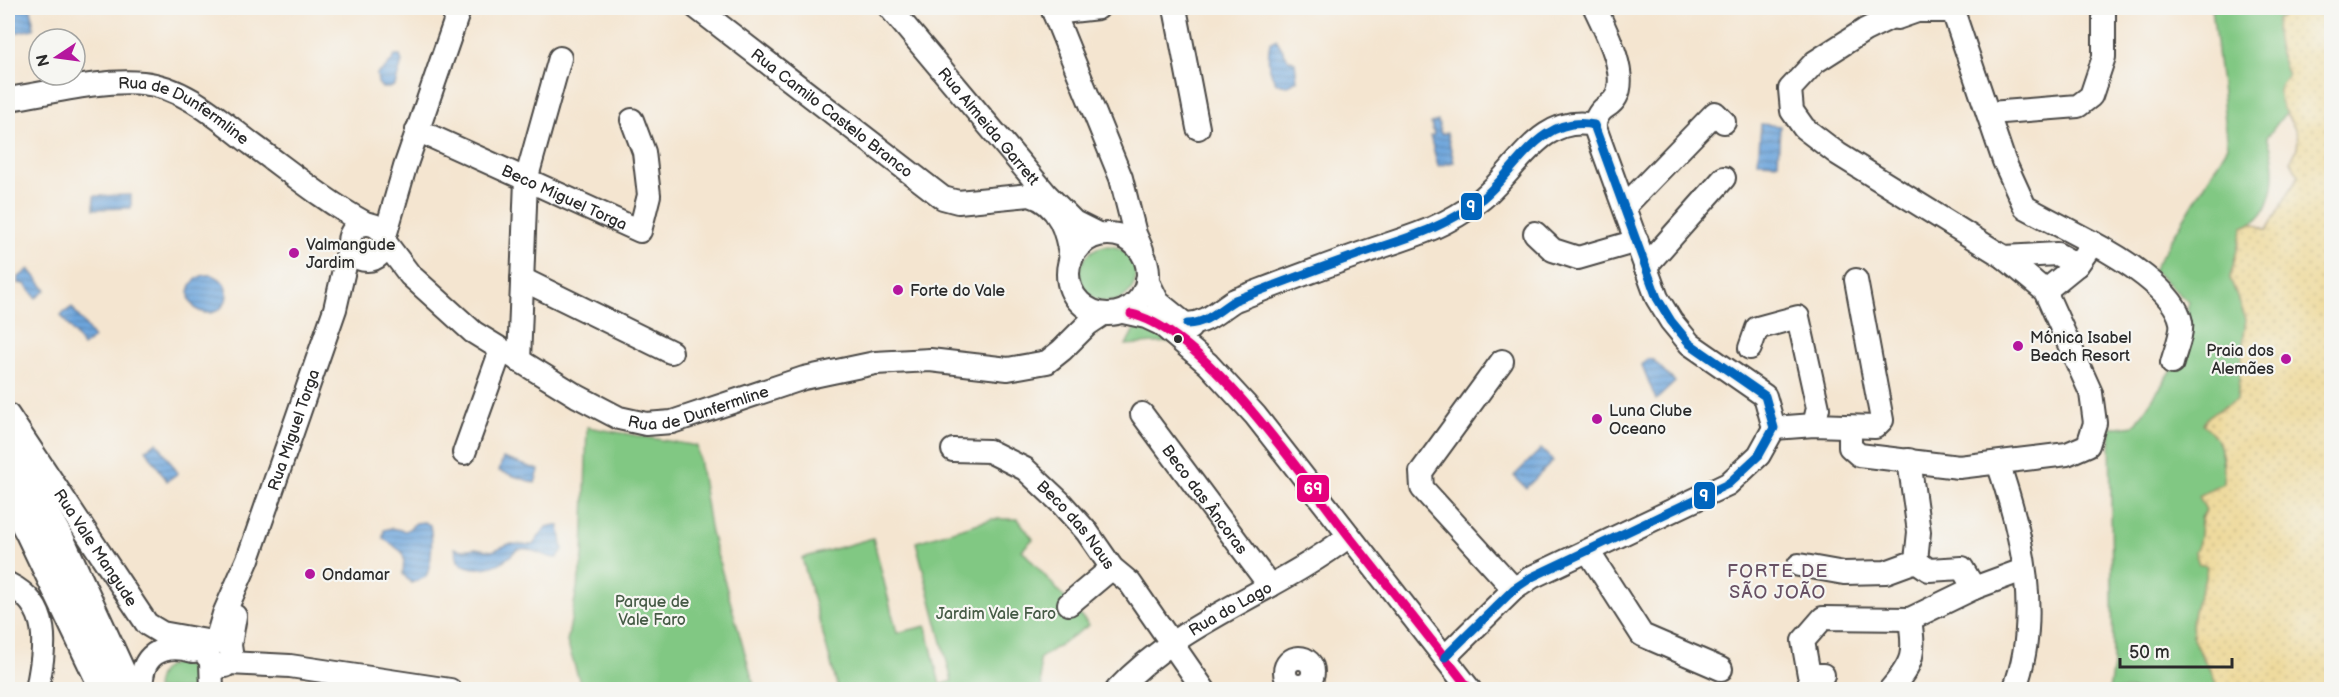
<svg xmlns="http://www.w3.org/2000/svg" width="2339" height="697" viewBox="0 0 2339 697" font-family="'Balsamiq Sans',sans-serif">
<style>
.green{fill:#81c883;stroke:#567a57;stroke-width:1.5}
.sand{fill:url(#sand-dots);stroke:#8c8264;stroke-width:1.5}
.water{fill:url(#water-rules);stroke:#4c6884;stroke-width:1.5}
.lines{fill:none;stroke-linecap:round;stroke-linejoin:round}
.minor-casing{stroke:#494744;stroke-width:26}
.major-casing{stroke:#494744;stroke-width:32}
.minor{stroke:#fff;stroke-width:22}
.major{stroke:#fff;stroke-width:28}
.bus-1-casing{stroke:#f6f6f2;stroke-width:14}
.bus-2-casing{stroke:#f6f6f2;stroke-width:14}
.bus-1{stroke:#e5007d;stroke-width:9}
.bus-2{stroke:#0065bd;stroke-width:9}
.poi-dot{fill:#b5179e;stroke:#f6f6f2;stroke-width:2}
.bus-dot{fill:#2b2b2b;stroke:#f6f6f2;stroke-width:2}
.labels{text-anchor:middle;stroke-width:4.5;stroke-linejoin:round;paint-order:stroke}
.street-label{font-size:16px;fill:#2b2b2b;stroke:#f6f6f2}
.poi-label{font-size:16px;fill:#2b2b2b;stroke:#f6f6f2;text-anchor:start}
.park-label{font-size:16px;fill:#455a45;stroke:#f6f6f2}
.neighbourhood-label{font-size:18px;letter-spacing:1.5px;fill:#685164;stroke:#f6f6f2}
.line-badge{stroke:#f6f6f2;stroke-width:2}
.badge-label{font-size:16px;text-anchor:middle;font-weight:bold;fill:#fff}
</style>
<defs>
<pattern id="sand-dots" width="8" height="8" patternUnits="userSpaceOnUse" patternTransform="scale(1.5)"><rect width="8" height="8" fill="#eeda9e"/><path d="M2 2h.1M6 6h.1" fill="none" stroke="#cb8" stroke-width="1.8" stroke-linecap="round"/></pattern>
<pattern id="water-rules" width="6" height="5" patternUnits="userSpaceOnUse" patternTransform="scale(1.5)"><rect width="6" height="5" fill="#6da5dc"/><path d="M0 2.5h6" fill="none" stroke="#5a87b3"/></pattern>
</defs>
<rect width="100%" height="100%" fill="#f6f6f2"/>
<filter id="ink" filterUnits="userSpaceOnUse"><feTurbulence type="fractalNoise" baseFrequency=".0167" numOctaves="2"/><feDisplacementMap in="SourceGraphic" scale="12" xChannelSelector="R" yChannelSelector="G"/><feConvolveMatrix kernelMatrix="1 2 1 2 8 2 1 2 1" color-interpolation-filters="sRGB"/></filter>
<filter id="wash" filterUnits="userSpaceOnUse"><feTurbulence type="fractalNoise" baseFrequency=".008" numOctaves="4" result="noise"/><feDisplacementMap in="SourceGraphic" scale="24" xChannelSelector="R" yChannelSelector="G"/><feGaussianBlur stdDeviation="1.35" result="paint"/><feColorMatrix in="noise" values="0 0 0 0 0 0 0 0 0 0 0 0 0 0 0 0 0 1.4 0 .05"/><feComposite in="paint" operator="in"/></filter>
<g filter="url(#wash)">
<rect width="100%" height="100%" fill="#f4e5d0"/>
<g class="green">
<path d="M2212,8H2281L2282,19L2278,50L2288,75C2278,89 2276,97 2286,112L2267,137C2279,167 2278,214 2243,227L2230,278L2246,319L2237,400L2209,416C2216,439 2226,459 2223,483L2199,496L2206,510L2201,518L2199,564L2207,566C2205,593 2189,605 2193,634C2196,654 2214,669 2217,689L2109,690L2113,666L2110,428L2135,425L2186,349L2188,302L2153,270L2228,146Z"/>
<circle cx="1108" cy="274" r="28"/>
<polygon points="1138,321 1171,342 1126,345"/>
<polygon points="587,427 697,446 711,533 755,689 582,689 567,642 583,556"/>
<polygon points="992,519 1018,519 1033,539 1022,550 1089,625 1039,659 1042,689 838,689 802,558 873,538 897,633 926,626 940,685 952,681 916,542"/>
<path d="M180,662L192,669L199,689H156C157,673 164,665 180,662Z"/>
</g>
<path class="sand" d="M2281,8H2331V689H2217C2214,669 2197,654 2193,634C2189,606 2205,593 2207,566L2199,564L2195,552C2204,538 2197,523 2206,510L2199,496L2223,483C2226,460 2221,438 2203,424L2209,416L2237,399L2246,319L2230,278L2243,227L2253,223L2267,230L2299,175L2290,161C2315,129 2271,113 2280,87C2281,83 2285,79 2288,75C2280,55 2274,41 2277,19L2282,18Z"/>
<g class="water">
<polygon points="8,8 31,8 34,29 8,34"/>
<path d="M1276,39L1288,59L1295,62L1297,80L1287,86L1276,83C1268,70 1267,58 1270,43Z"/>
<polygon points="395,56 400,56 402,62 395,85 390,88 382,88 378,83 377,74 387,67"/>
<polygon points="1438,121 1441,134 1447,133 1454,162 1438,166 1430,136 1434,135 1431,123"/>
<polygon points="1761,124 1780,126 1778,163 1758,162"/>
<polygon points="131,195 131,208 94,209 94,196"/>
<polygon points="29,269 46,290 36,298 25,284 18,283 18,278"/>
<circle cx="208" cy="294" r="19"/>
<polygon points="72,307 94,338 83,346 61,315"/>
<polygon points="1647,359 1653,360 1675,382 1656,400 1642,365"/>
<polygon points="157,442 178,473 167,481 146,450"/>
<polygon points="1541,449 1553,461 1526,488 1514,476"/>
<polygon points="503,458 539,470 535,483 499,471"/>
<path d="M424,522L430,525C433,540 432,563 426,577L411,583L403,574L404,559L402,552L383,538L384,530L391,528L406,531L416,523Z"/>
<path d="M555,525L559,526L563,550L557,558C545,559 528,544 517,550C514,551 512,554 510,556C497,568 472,574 458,561L455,548L462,550L476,548L492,551L509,544L533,545L546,527Z"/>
</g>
</g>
<g filter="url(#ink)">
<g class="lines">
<defs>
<g id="minor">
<path id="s1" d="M697,8L943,198L958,202L1030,195C1060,204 1067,232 1071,260"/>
<path id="s2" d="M890,8L1047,195L1074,222L1098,234"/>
<polyline points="1052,8 1121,178 1135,234 1142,250"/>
<polyline points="1175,8 1198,128"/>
<polyline points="1952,8 2004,161 2025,207 2093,243"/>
<polyline points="1054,13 1098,8"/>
<polyline points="1897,18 1917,11 1952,11"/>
<path id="s3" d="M8,99C51,93 99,79 143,83C185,87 221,121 253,145C290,172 325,201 365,223"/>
<polyline points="1990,113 2078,106 2091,96 2104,57 2104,8"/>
<path d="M1594,125C1601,103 1609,110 1616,97C1629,74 1605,29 1595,8"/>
<path id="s4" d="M417,130L640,231L649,195L644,152L632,120"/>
<polyline points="1625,206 1715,113 1724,122"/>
<circle cx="367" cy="242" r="18"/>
<polyline points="1535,233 1553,250 1578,258 1637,241"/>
<circle cx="1108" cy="274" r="40"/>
<polyline points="385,236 405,167 458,13 457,8"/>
<path id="s5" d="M385,242L410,275L473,332L577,396L619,418L646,424L672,422L804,378L875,363L930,360L1008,369L1047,362L1062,350L1088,324L1103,314"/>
<polyline points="2004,257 2057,254 2077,265"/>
<polyline points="1645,267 1724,178"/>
<polyline points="522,279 671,352"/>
<polyline points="1147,280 1158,302 1190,328"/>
<path d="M2045,291L2077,265L2093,243C2120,257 2175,291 2181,322C2183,333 2175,351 2172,363"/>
<polyline points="1123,312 1146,317 1161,324 1208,364 1255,415 1470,690"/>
<path d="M1187,324C1208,323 1217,311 1235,300C1275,285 1314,270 1354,256C1401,239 1438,232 1479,201C1516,173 1539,113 1594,125L1657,298L1671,321L1690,344L1765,396L1774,428L1759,455L1728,484L1532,577L1514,589L1445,657"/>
<polyline points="1750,348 1757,328 1798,317 1818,408 1814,425"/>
<polyline points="519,361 526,180 560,58"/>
<polyline points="1502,361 1421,472 1422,488 1514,589"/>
<path id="s6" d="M1142,414L1270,586"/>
<path id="s7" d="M8,415L147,624L162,633L212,642"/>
<polyline points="1850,427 1850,447 1859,455 1959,467 2067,454 2088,445 2095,423 2091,393 2045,291 2004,257 1838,154 1804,128 1792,111 1790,89 1815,62 1865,30 1910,8"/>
<polyline points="1774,428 1814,425 1875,427 1882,420 1856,280"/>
<path id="s8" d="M953,450L989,451L1025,469L1060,502L1087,532L1112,568L1130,583L1204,690"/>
<polyline points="464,453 501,350"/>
<path d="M1998,463C2022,533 2042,618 2014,690"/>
<polyline points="1588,551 1642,635 1721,669"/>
<polyline points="1916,561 1929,570 1962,568 1974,588"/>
<polyline points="1799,565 1844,573 1886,572 1916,561 1919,532 1909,460"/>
<path d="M8,584C53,606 45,647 37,690"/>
<polyline points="1069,604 1112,568"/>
<path id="s9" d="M216,641L224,614L248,559L335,309L349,248"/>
<polyline points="224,641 212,642 207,656 215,665 225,666 232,659 230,645 235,616"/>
<circle cx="1299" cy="672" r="14"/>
<polyline points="211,662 212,690"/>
<polyline points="229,663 290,666 450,690"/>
<polyline points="1823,675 1809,675 1803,641 1823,618 1910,619 1974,588 2023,570"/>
<path d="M142,690C139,655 162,642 193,651"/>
<path id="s10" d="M1117,690C1179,622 1276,592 1349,536"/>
<path d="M1890,690C1914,662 1915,654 1910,619"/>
</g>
<g id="major">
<polyline points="8,451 61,542 129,690"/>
<polyline points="8,492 29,531 105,690"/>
</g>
</defs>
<use href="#minor" class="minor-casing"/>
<use href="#major" class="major-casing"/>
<use href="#minor" class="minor"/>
<use href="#major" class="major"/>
<defs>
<path id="bus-1" d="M1131,314C1204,330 1301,475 1348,535C1389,587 1430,638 1470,690"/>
<path id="bus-2" d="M1187,324C1208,323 1217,311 1235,300C1275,285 1314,270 1354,256C1401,239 1438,232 1479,201C1516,173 1539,113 1594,125L1657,298L1671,321L1690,344L1765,396L1774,428L1759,455L1728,484L1532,577L1514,589L1445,657"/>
</defs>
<use href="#bus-1" class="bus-1-casing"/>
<use href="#bus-2" class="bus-2-casing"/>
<use href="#bus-1" class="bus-1"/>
<use href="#bus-2" class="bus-2"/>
</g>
</g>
<g class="poi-dot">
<circle cx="294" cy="253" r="6"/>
<circle cx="898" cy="290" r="6"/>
<circle cx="2018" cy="346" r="6"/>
<circle cx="2286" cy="359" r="6"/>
<circle cx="1597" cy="419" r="6"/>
<circle cx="310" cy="574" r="6"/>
</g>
<circle class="bus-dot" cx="1178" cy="339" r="5"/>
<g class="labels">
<g class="street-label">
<text dy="6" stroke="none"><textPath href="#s1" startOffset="171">Rua Camilo Castelo Branco</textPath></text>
<text dy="6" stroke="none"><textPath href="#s3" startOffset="184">Rua de Dunfermline</textPath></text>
<text dy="6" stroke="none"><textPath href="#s2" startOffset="154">Rua Almeida Garrett</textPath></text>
<text dy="6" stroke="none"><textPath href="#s4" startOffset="162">Beco Miguel Torga</textPath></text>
<text dy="6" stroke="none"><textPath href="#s5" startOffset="378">Rua de Dunfermline</textPath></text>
<text dy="6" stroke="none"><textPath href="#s9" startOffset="225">Rua Miguel Torga</textPath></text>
<text dy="6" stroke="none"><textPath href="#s6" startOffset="106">Beco das Âncoras</textPath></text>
<text dy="6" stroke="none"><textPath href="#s8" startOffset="152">Beco das Naus</textPath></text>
<text dy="6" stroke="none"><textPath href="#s7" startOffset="159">Rua Vale Mangude</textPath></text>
<text dy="6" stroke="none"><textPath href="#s10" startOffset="140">Rua do Lago</textPath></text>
</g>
<g class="poi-label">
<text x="306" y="250">Valmangude<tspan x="306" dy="18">Jardim</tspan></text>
<text x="910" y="296">Forte do Vale</text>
<text x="2030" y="343">Mónica Isabel<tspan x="2030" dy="18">Beach Resort</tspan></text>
<text x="2274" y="356" text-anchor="end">Praia dos<tspan x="2274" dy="18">Alemães</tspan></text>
<text x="1609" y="416">Luna Clube<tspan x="1609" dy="18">Oceano</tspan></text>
<text x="322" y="580">Ondamar</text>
</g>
<g class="park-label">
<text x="652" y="607">Parque de<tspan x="652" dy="18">Vale Faro</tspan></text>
<text x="996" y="619">Jardim Vale Faro</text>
</g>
<g class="neighbourhood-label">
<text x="1778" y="577">FORTE DE<tspan x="1778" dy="21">SÃO JOÃO</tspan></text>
</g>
</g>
<g class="line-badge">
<rect x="1460" y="192" width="23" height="29" rx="6" fill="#0065bd"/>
<rect x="1296" y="474" width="34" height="29" rx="6" fill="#e5007d"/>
<rect x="1693" y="481" width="23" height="29" rx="6" fill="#0065bd"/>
</g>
<g class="badge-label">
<text x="1471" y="212">9</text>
<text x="1313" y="494">69</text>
<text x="1704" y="501">9</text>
</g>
<rect width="2339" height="697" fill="none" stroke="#f6f6f2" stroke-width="30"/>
<g transform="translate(57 57) rotate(257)"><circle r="28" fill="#f6f6f2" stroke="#a5a5a2" stroke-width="1.5"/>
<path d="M0-4.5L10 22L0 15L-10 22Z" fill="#b5179e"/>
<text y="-9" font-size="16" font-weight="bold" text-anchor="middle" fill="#2b2b2b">N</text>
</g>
<path d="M2120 658v9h112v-9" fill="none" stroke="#2b2b2b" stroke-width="3"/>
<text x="2129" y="658" font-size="18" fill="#2b2b2b" stroke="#f6f6f2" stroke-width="4.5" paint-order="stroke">50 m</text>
</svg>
